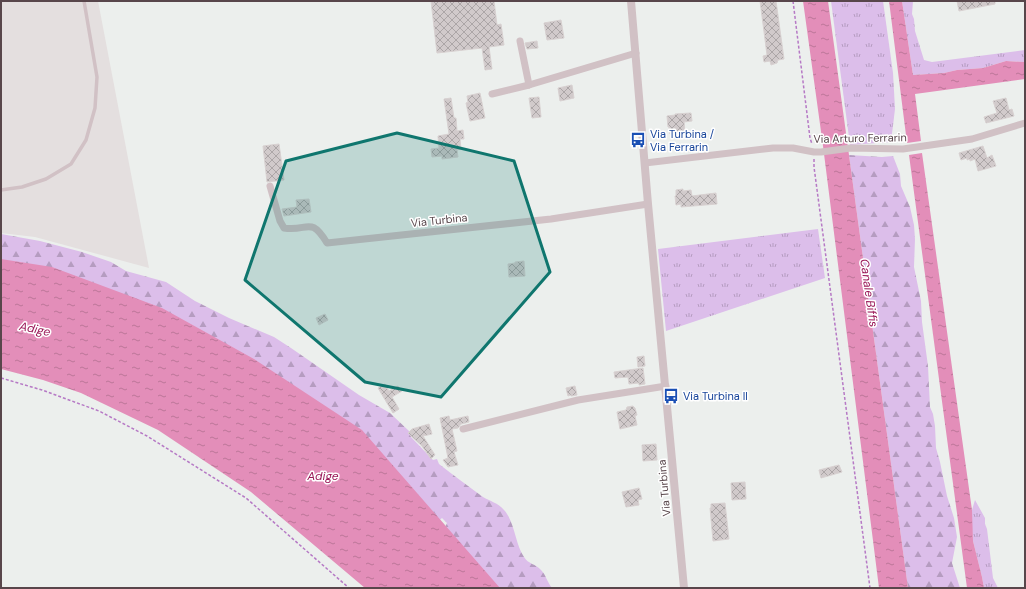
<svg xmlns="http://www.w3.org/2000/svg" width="1026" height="589" viewBox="0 0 1026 589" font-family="'DM Sans',sans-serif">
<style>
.airport{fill:#e4dfdf}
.grass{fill:url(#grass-tufts)}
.forest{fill:url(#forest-firs)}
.water{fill:url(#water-ripples)}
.building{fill:url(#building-cross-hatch);stroke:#d8d1d1}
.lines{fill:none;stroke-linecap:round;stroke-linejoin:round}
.path{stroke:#b679c5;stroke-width:1.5;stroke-dasharray:3 2;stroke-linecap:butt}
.service{stroke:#d1c1c5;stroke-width:3.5}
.minor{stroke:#d1c1c5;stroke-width:7}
.tertiary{stroke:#d1c1c5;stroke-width:8}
.marked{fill:#0f766e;fill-opacity:0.2;stroke:#0f766e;stroke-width:3;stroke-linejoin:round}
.labels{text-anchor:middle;stroke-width:3;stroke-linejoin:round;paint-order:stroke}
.transit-label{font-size:11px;fill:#164399;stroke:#fff;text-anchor:start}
.street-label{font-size:11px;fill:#58464b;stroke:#fff}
.water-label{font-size:12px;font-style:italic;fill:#9a1858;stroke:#fff}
</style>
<defs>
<pattern id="grass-tufts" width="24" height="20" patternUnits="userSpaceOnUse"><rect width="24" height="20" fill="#dcbeea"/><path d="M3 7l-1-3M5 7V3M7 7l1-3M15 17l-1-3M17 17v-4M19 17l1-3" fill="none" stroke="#b59cc0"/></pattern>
<pattern id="forest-firs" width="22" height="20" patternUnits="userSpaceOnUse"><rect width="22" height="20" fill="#dcbeea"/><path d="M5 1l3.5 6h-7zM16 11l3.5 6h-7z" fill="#b59cc0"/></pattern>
<pattern id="water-ripples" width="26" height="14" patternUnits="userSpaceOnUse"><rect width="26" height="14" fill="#e38eb9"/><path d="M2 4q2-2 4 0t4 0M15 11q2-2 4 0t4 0" fill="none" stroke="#bb7698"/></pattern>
<pattern id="building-cross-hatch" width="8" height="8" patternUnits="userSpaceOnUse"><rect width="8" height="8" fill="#d1cacb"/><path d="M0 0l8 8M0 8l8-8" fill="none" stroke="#aca6a7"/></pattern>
</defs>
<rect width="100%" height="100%" fill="#ecefed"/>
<polygon class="airport" points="1,1 98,1 149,268 35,237 1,233"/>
<g class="grass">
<polygon points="831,1 883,1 893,73 895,109 891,142 850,145"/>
<polygon points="902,1 913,1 912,14 914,19 915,31 924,60 932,62 1025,50 1025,62 1006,61 983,68 957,70 944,73 913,75"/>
<polygon points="818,229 825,278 666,331 658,249"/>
<polygon points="975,500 985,518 985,524 987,529 993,578 998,588 984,588 982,577 973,541 972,530 972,510"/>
</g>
<g class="forest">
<polygon points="849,155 882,157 893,156 900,174 901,186 910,207 914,225 915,239 914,267 921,301 922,322 928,366 930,407 933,414 935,426 936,448 940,462 947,496 954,518 957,537 952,563 960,588 908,588"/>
<path d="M1,234L40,241L82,252L111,262L126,271L166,282L195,301L229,318L274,337L291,348L359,395L390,413L409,431L411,437L433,460L437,459L439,464C453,475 468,486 483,497C490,501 498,503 504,510C515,522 515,544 524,557C528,564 536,564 541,570C546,575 547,582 552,588H479L440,539L447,523L442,518L435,524L1,268Z"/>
</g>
<g class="water">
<polygon points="803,1 828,1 908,588 879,588 823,146"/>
<polygon points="889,1 902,1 913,75 944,73 957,70 983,68 1006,61 1025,62 1025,79 915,94 921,141 907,143"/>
<polygon points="922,153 972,510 973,541 982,577 984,588 967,588 909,155"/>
<polygon points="1,259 52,267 162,308 254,359 362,430 500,588 365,588 251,492 158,430 81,393 43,380 1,369"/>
</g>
<g class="building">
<polygon points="431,1 494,1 497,25 501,24 504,45 489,47 492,69 485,70 482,48 437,53"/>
<polygon points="760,1 776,1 784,59 778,60 777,63 771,65 770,61 764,62 763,56 767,55"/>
<polygon points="957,1 995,1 995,4 959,11"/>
<polygon points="561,20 564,38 547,40 544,23"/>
<polygon points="537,41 538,48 527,49 525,43"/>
<polygon points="572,85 574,98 560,101 558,88"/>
<polygon points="480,93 485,118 470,121 466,103 468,102 467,96"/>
<polygon points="539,97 541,117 532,118 529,98"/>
<polygon points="451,98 454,118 456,118 457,131 463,130 464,139 460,139 461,149 457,150 458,157 442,159 442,156 432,157 431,149 439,148 438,136 449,134 444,99"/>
<polygon points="1006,98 1009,110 1012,109 1014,116 986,123 984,117 997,113 993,101"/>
<polygon points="691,113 692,121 684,122 685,132 670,134 669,127 668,127 667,116 675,115 675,114"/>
<polygon points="279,144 284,180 267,182 263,146"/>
<polygon points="983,146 987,158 992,155 996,166 978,171 975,159 970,161 970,159 967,160 967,158 961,160 959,153"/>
<polygon points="683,189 683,191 691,190 692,196 716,193 717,204 681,207 681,204 676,205 675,196 676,196 676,190"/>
<polygon points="309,199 311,212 284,216 282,209 297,207 296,200"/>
<polygon points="524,261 525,276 509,277 508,264 515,263 515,262"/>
<polygon points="325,314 328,320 319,325 316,318"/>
<polygon points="644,356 645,366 638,367 637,357"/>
<polygon points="643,368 645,384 639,385 639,383 629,384 628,377 615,378 614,372"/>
<polygon points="385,384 389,391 398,386 402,391 392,397 399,409 393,413 378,388"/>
<polygon points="575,386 577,395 571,396 571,395 568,396 566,388"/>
<polygon points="633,406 635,408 637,415 635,416 637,425 620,429 617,412 626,410 627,407"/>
<polygon points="449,416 450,420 468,416 469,422 461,424 458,428 452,429 457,451 454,452 458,465 448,467 443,460 448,458 440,418"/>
<polygon points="429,424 432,434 423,436 435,455 431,459 422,446 408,433 412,429"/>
<polygon points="656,444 657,460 643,461 642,445"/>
<polygon points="839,465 842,472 821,478 819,470"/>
<polygon points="745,482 746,499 732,500 731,483"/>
<polygon points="639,488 642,499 638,500 639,505 626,507 622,492"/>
<polygon points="725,503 729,539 713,541 710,508 711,508 711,504"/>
</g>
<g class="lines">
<g class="path">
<polyline points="793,1 810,138 812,144"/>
<polyline points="814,159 814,167 870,588"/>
<polyline points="1,378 42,390 99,411 147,436 246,498 349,588"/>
</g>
<polyline class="service" points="1,190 22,187 46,179 71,164 86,140 95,108 97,77 84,1"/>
<g class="minor">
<polyline points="520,41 529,85"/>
<polyline points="492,94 529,85 636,53"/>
<polyline points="645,163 773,148 793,148 814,152 821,152 851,148 903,149 972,139 1025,123"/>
<path d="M270,186L280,221L284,228C308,232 310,215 327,243L551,219L648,204"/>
<polyline points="463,429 578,400 666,386"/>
</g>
<polyline class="tertiary" points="631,1 648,204 684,588"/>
</g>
<path class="marked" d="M397,133L514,161L550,272L441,397L365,382L245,280L286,161Z"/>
<defs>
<symbol id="bus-bare" viewBox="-9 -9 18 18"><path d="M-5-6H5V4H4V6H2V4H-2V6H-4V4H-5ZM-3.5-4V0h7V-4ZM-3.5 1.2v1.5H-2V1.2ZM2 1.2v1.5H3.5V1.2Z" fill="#1a4fb4" stroke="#fff" stroke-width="2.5" paint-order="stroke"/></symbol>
</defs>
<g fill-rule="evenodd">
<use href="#bus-bare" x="627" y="129" width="22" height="22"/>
<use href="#bus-bare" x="660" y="385" width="22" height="22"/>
</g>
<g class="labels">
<g class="transit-label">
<text x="650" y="138">Via Turbina /<tspan x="650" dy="13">Via Ferrarin</tspan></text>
<text x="683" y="400">Via Turbina II</text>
</g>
<g class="street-label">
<text transform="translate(860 138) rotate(-1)" y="4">Via Arturo Ferrarin</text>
<text transform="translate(439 220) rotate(-6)" y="4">Via Turbina</text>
<text transform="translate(664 488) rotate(-95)" y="4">Via Turbina</text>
</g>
<g class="water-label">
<text transform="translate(869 293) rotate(82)" y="4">Canale Biffis</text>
<text transform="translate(35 329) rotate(12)" y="4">Adige</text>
<text x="323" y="480">Adige</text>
</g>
</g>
<rect width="1026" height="589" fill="none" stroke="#58464b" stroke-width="4"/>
</svg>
